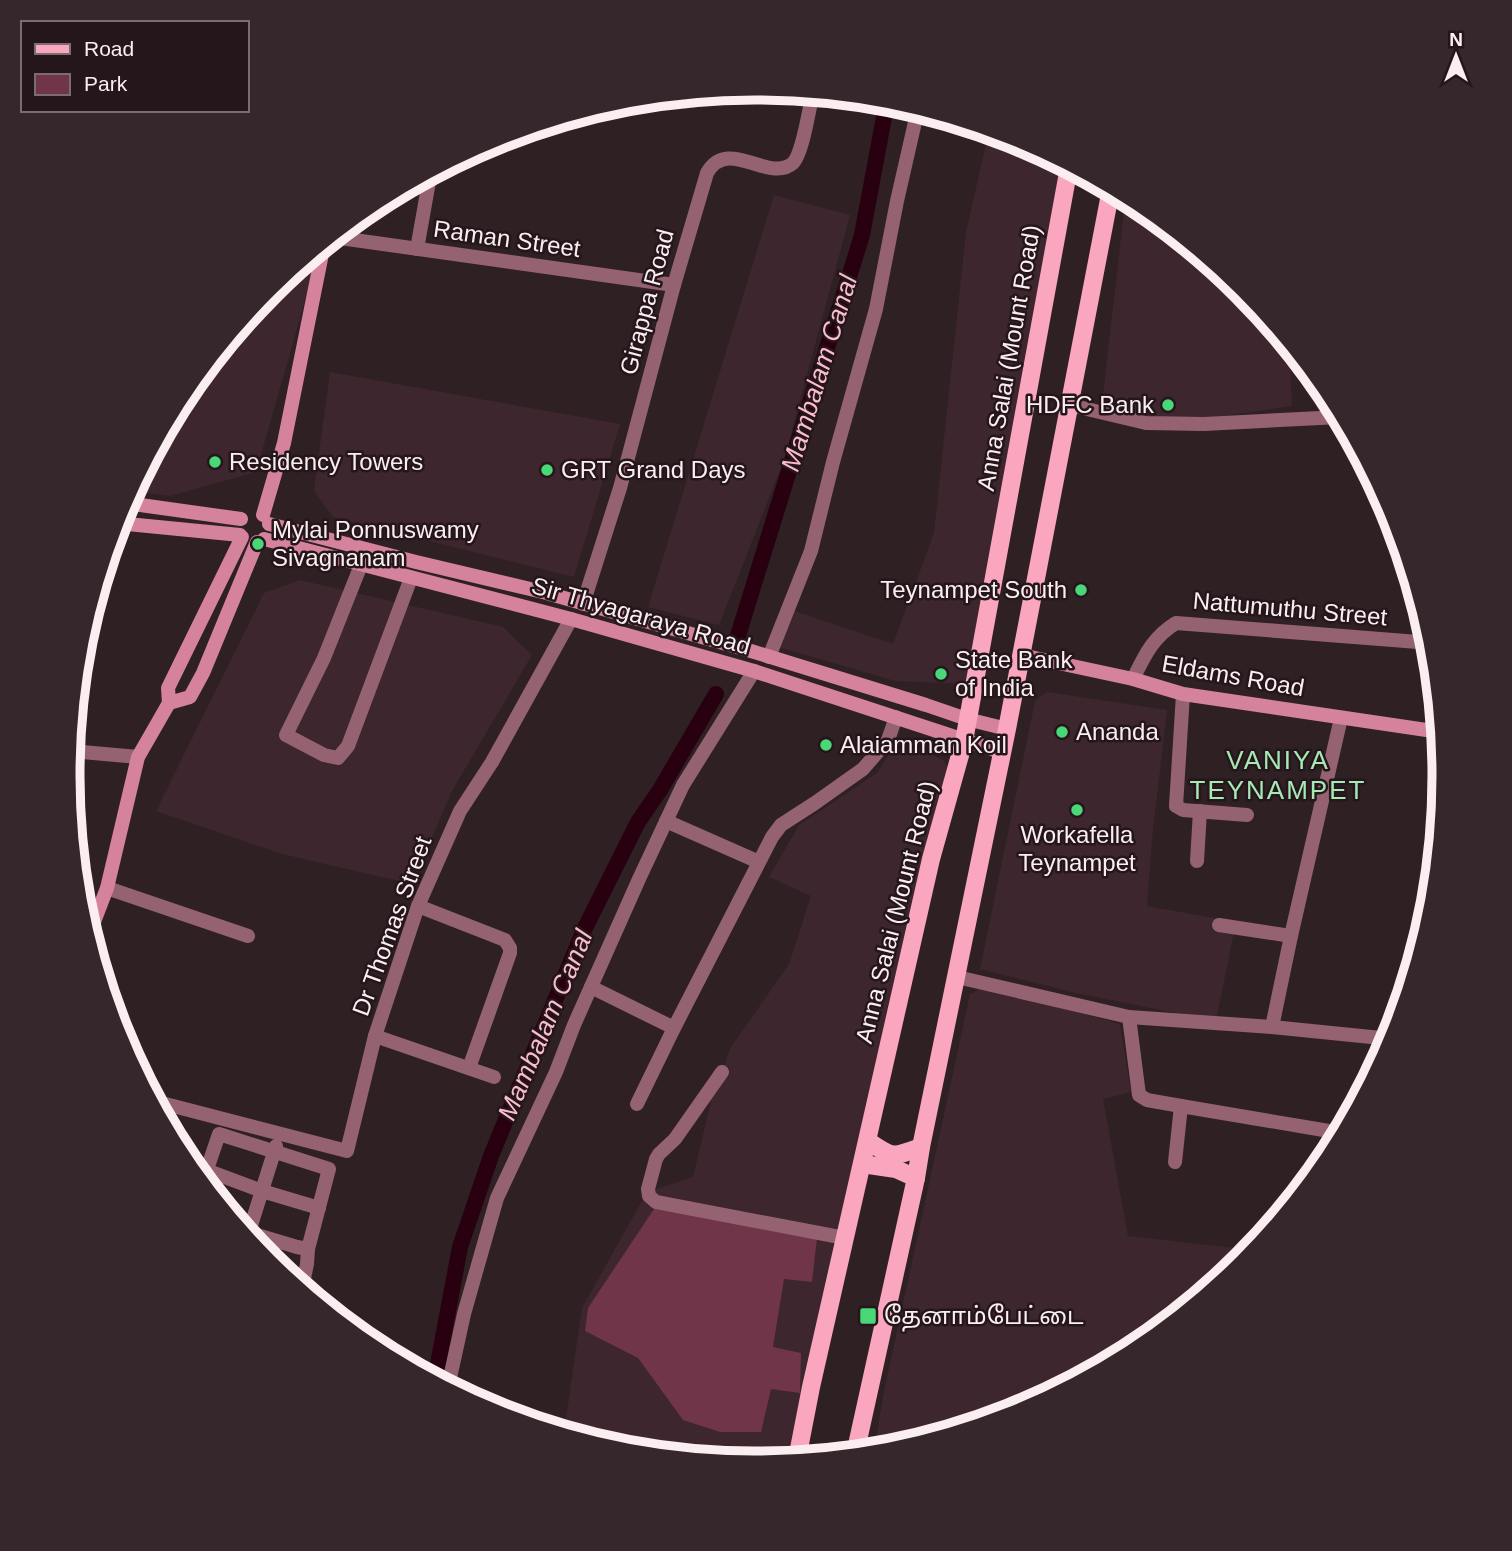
<svg xmlns="http://www.w3.org/2000/svg" width="1512" height="1551" viewBox="0 0 1512 1551" font-family="Helvetica,'Noto Sans Tamil',sans-serif">
<style>
.built{fill:#3d262d}
.green{fill:#703548}
.lines{fill:none;stroke-linecap:round;stroke-linejoin:round}
.canal{stroke:#28000f;stroke-width:16}
.street{stroke:#956271;stroke-width:14}
.secondary{stroke:#d5839c;stroke-width:14}
.primary{stroke:#faa6be;stroke-width:18}
.poi-dot{fill:#49d778;stroke:#25161b;stroke-width:2.5}
.labels{text-anchor:middle;stroke-width:5;stroke-linejoin:round;paint-order:stroke}
.street-label{font-size:24px;fill:#faeef1;stroke:#25161b}
.poi-label{font-size:24px;fill:#faeef1;stroke:#25161b;text-anchor:start}
.water-label{font-size:26px;font-style:italic;fill:#fbbdce;stroke:#25161b}
.neighbourhood-label{font-size:26px;letter-spacing:2px;fill:#a6e9b4;stroke:#25161b}
.rim{fill:none;stroke:#faeef1;stroke-width:9}
</style>
<rect width="100%" height="100%" fill="#2f2024"/>
<g class="built">
<polygon points="989,131 1020,140 1064,164 966,684 895,681 778,647 788,609 893,644 934,533 966,232"/>
<polygon points="774,195 850,215 784,460 719,625 648,607"/>
<polygon points="1125,203 1137,203 1243,289 1289,347 1292,406 1188,421 1101,413"/>
<polygon points="320,248 256,472 170,496 132,491 184,393 270,289"/>
<polygon points="330,372 620,424 574,577 333,517 314,491"/>
<polygon points="300,580 503,627 532,655 452,791 412,884 282,854 156,811 264,593"/>
<polygon points="1047,692 1167,710 1152,839 1147,906 1236,922 1216,1021 1076,993 980,969 1035,701"/>
<polygon points="900,736 944,761 953,777 802,1459 756,1463 621,1450 564,1432 582,1308 647,1192 693,1177 712,1097 731,1047 789,964 811,896 769,877 799,825 877,773"/>
<polygon points="986,986 1120,1024 1131,1092 1103,1099 1128,1236 1252,1250 1242,1262 1138,1348 1019,1411 890,1450 874,1452 883,1396 970,994"/>
</g>
<polygon class="green" points="654,1209 817,1238 812,1282 784,1279 773,1347 801,1353 800,1393 771,1389 761,1432 720,1432 683,1420 638,1358 585,1331 588,1308"/>
<g class="lines">
<g class="canal">
<polyline points="736,642 862,235 887,101"/>
<polyline points="435,1380 460,1247 491,1156 584,930 638,822 660,790 716,694"/>
</g>
<g class="street">
<polyline points="333,237 674,285"/>
<polyline points="417,249 430,176"/>
<polyline points="1070,405 1146,423 1204,424 1340,417"/>
<polyline points="361,565 324,658 286,735 324,755 338,758 348,746 411,578"/>
<path d="M583,604L620,488L674,285L707,173C728,136 769,184 793,163C803,153 809,108 813,93"/>
<polyline points="769,657 811,551 833,462 876,309 897,201 918,109"/>
<path d="M1133,679C1145,655 1153,637 1176,623L1431,643"/>
<polyline points="1183,694 1176,806 1183,810 1247,815"/>
<polyline points="71,751 138,757"/>
<polyline points="666,821 759,862"/>
<polyline points="1197,861 1200,811"/>
<polyline points="107,888 248,936"/>
<polyline points="418,906 505,940 510,948 510,953 469,1068"/>
<polyline points="1219,925 1291,936"/>
<polyline points="957,977 1129,1017 1272,1027 1391,1039"/>
<polyline points="591,987 674,1028 772,837 781,825 815,803 863,769 888,740 896,717"/>
<polyline points="1129,1017 1139,1095 1147,1100 1181,1106 1341,1133"/>
<polyline points="1272,1027 1291,936 1341,718"/>
<polyline points="375,1036 494,1077"/>
<polyline points="722,1072 675,1139 659,1154 656,1159 648,1189 649,1196 656,1202 845,1238"/>
<polyline points="154,1101 347,1151 375,1036 418,906 460,811 492,762 571,619"/>
<polyline points="637,1104 674,1028"/>
<polyline points="1175,1162 1181,1106"/>
<polyline points="206,1170 262,1191 319,1208"/>
<polyline points="203,1181 219,1134 329,1169 308,1249 297,1247 244,1231"/>
<polyline points="248,1235 276,1146"/>
<polyline points="302,1288 307,1264 308,1249"/>
<polyline points="448,1387 464,1314 497,1198 556,1072 574,1025 639,879 683,785 754,671"/>
</g>
<g class="secondary">
<polyline points="126,503 241,519"/>
<polyline points="263,515 284,443 324,244"/>
<polyline points="117,523 240,535"/>
<polyline points="269,524 416,562 543,592 751,651 926,705 967,719 1007,729"/>
<polyline points="264,539 571,619 754,671 1001,752"/>
<polyline points="1021,655 1133,679 1183,694 1440,732"/>
<polyline points="169,703 168,688 242,537"/>
<polyline points="89,935 107,888 138,757 169,703 190,697 203,673 257,542"/>
</g>
<g class="primary">
<path d="M868,1141C894,1158 891,1158 921,1147"/>
<polyline points="862,1164 896,1169 916,1178"/>
<polyline points="855,1454 916,1178 921,1147 1007,729 1111,189"/>
<polyline points="797,1459 811,1387 931,859 964,741 1069,167"/>
</g>
</g>
<g class="poi-dot">
<circle cx="1168" cy="405" r="7"/>
<circle cx="215" cy="462" r="7"/>
<circle cx="547" cy="470" r="7"/>
<circle cx="258" cy="544" r="7"/>
<circle cx="1081" cy="590" r="7"/>
<circle cx="941" cy="674" r="7"/>
<circle cx="1062" cy="732" r="7"/>
<circle cx="826" cy="745" r="7"/>
<circle cx="1077" cy="810" r="7"/>
<rect x="859" y="1307" width="18" height="18" rx="3.5"/>
</g>
<g class="labels">
<g class="street-label">
<text transform="translate(507 239) rotate(8)" y="8">Raman Street</text>
<text transform="translate(647 302) rotate(-75)" y="8">Girappa Road</text>
<text transform="translate(1009 358) rotate(-80)" y="8">Anna Salai (Mount Road)</text>
<text transform="translate(1290 609) rotate(5)" y="8">Nattumuthu Street</text>
<text transform="translate(641 616) rotate(16)" y="8">Sir Thyagaraya Road</text>
<text transform="translate(1233 676) rotate(10)" y="8">Eldams Road</text>
<text transform="translate(896 912) rotate(-76)" y="8">Anna Salai (Mount Road)</text>
<text transform="translate(392 926) rotate(-70)" y="8">Dr Thomas Street</text>
</g>
<g class="poi-label">
<text x="1154" y="413" text-anchor="end">HDFC Bank</text>
<text x="229" y="470">Residency Towers</text>
<text x="561" y="478">GRT Grand Days</text>
<text x="272" y="538">Mylai Ponnuswamy<tspan x="272" dy="28">Sivagnanam</tspan></text>
<text x="1067" y="598" text-anchor="end">Teynampet South</text>
<text x="955" y="668">State Bank<tspan x="955" dy="28">of India</tspan></text>
<text x="1076" y="740">Ananda</text>
<text x="840" y="753">Alaiamman Koil</text>
<text x="1077" y="843" text-anchor="middle">Workafella<tspan x="1077" dy="28">Teynampet</tspan></text>
<text x="884" y="1324">தேனாம்பேட்டை</text>
</g>
<g class="water-label">
<text transform="translate(819 373) rotate(-73)" y="9">Mambalam Canal</text>
<text transform="translate(545 1025) rotate(-67)" y="9">Mambalam Canal</text>
</g>
<g class="neighbourhood-label">
<text x="1278" y="769">VANIYA<tspan x="1278" dy="30">TEYNAMPET</tspan></text>
</g>
</g>
<path d="M0 0H1512V1551H0ZM755 100H757A675 675 0 0 1 1432 775V776A675 675 0 0 1 757 1451H755A675 675 0 0 1 80 776V775A675 675 0 0 1 755 100Z" fill="#36272c" fill-rule="evenodd"/>
<path class="rim" d="M755 100H757A675 675 0 0 1 1432 775V776A675 675 0 0 1 757 1451H755A675 675 0 0 1 80 776V775A675 675 0 0 1 755 100Z"/>
<rect x="21" y="21" width="228" height="91" fill="#25161b" stroke="#7a6c71" stroke-width="2"/>
<rect x="35" y="44" width="35" height="10" fill="#faa6be" stroke="#7a6c71" stroke-width="2"/>
<text x="84" y="56" font-size="21" fill="#faeef1">Road</text>
<rect x="35" y="74" width="35" height="21" fill="#703548" stroke="#7a6c71" stroke-width="2"/>
<text x="84" y="91" font-size="21" fill="#faeef1">Park</text>
<g transform="translate(1456 56)" stroke="#25161b" stroke-width="5" paint-order="stroke">
<path d="M0-5L12 26L0 18L-12 26Z" fill="#faeef1"/>
<text y="-10" font-size="19" font-weight="bold" text-anchor="middle" fill="#faeef1">N</text>
</g>
</svg>
